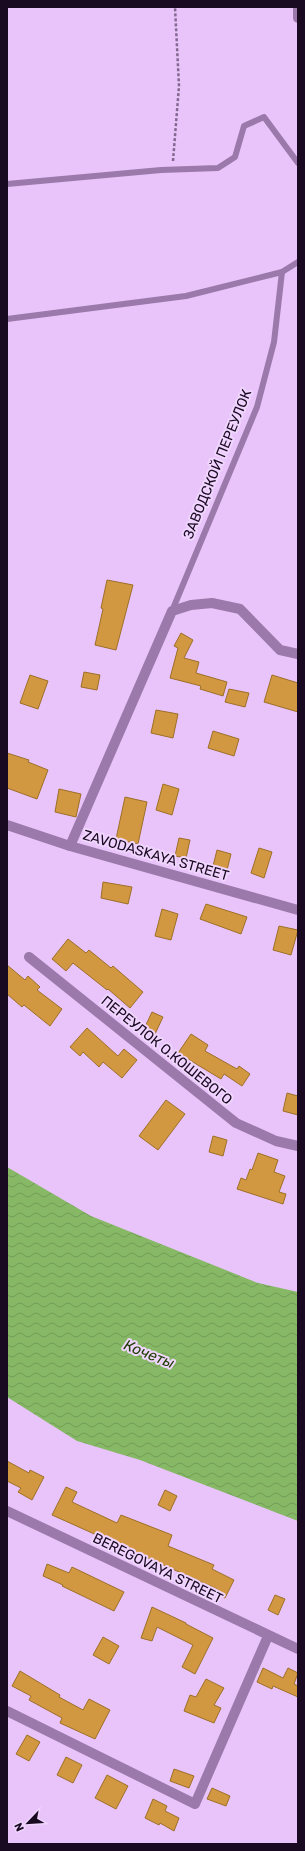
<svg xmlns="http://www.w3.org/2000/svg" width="305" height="1851" viewBox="0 0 305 1851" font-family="Rubik,sans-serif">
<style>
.water{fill:url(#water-waves)}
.building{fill:#d29841;stroke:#9d6f27}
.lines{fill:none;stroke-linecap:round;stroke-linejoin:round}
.path{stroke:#836990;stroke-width:2.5;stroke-dasharray:3 2;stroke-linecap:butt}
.service{stroke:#9b79ab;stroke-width:6}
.minor{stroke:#9b79ab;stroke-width:10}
.labels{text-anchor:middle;stroke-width:4;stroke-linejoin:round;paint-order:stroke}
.street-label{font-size:14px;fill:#190921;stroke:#f0d5fe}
.water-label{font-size:15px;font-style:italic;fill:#1e3e02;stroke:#f0d5fe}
</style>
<defs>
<pattern id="water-waves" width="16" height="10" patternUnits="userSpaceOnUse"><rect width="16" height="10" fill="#86b866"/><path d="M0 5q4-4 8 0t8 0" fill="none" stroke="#739d58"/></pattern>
</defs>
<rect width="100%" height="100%" fill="#e8c4fa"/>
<polygon class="water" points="7,1167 91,1216 258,1283 298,1292 298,1521 140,1460 77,1441 7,1397"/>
<g class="building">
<polygon points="107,580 133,585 116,650 95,645 103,609 101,608"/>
<polygon points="181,633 193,640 184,658 199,662 196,673 227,682 223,696 200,689 201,686 170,678 178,648 174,646"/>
<polygon points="84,672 100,675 97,690 81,687"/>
<polygon points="30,675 48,681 38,709 20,703"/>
<polygon points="272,675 298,683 298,712 264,702"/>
<polygon points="229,689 249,693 245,707 225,702"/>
<polygon points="156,710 178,714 173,738 151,733"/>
<polygon points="213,731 239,739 234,756 208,748"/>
<polygon points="7,753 29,760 28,762 48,770 37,799 7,788"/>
<polygon points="163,784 179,789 172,815 156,810"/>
<polygon points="59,789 81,794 76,817 55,812"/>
<polygon points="125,797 147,802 138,844 116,839"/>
<polygon points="179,838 190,840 186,858 175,856"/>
<polygon points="259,848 272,852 264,878 251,873"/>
<polygon points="217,850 231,854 227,870 213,866"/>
<polygon points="103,882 132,887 128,904 101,898"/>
<polygon points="206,904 247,917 241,934 200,919"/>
<polygon points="162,909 178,914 171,940 155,936"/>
<polygon points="279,926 298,930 291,955 273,950"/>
<polygon points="68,939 86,953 89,950 111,968 113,966 143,992 130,1008 108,989 107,990 73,963 66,971 52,959"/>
<polygon points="7,965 25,980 28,976 40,987 37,990 62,1009 50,1026 24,1005 22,1007 7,994"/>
<polygon points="152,1012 163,1017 155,1034 144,1029"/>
<polygon points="87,1028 118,1056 124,1049 137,1060 122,1078 103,1062 99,1067 83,1052 80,1056 70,1047"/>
<polygon points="191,1034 208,1045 205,1051 237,1069 239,1066 250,1074 242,1086 224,1074 221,1079 178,1053"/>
<polygon points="287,1093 298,1096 298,1115 283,1111"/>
<polygon points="166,1100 185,1114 158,1150 139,1136"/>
<polygon points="213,1136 227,1140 223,1156 209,1152"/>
<polygon points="258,1153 278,1160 274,1172 285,1176 279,1192 286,1194 283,1204 237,1189 241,1178 246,1180 250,1169 252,1170"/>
<polygon points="7,1461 29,1473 30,1470 44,1477 32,1500 18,1492 21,1488 7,1481"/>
<polygon points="66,1487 77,1492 72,1502 117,1523 121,1515 172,1535 168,1546 214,1565 212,1569 234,1580 225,1598 215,1593 217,1589 52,1515"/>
<polygon points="165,1490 177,1496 170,1511 158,1505"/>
<polygon points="47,1564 69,1573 72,1567 124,1592 114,1611 62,1586 63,1585 43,1576"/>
<polygon points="275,1595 285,1599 278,1615 268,1610"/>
<polygon points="152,1607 186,1623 186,1624 213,1638 195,1674 182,1667 193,1645 157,1627 152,1641 141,1638"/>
<polygon points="103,1637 119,1646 109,1664 93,1655"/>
<polygon points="263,1668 283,1678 288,1668 298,1673 294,1684 298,1686 298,1697 273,1686 272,1689 257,1682"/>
<polygon points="20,1671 60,1695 59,1697 83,1710 89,1699 110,1710 95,1739 60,1723 62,1718 29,1700 31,1696 12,1686"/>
<polygon points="206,1679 224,1688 214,1705 221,1708 214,1723 184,1711 190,1695 196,1697"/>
<polygon points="27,1735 40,1742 29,1761 16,1754"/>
<polygon points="66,1757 82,1765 73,1783 57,1775"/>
<polygon points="174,1769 194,1776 189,1788 170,1781"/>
<polygon points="107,1775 128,1786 116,1809 95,1798"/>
<polygon points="212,1788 230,1796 226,1806 207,1799"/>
<polygon points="153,1799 167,1806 165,1811 179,1818 174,1831 160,1823 159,1825 145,1818"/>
</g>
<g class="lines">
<polyline class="path" points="173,161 179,86 175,7"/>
<g class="service">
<polyline points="7,184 161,170 218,168 235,157 244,126 264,117 298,163"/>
<polyline points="7,319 186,296 282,272"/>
<polyline points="172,611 257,407 274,342 282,272 298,262"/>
</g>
<g class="minor">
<polyline points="298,7 298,18"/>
<polyline points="7,825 70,846 298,910"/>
<polyline points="70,846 172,611 191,605 212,603 240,609 280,650 298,654"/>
<polyline points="29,957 236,1123 276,1141 298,1146"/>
<polyline points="7,1511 298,1649"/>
<polyline points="7,1711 195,1804 268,1636"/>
</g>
</g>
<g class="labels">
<g class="street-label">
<text transform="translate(217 464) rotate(-68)" y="5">ЗАВОДСКОЙ ПЕРЕУЛОК</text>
<text transform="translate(156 855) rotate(16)" y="5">ZAVODASKAYA STREET</text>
<text transform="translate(167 1050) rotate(39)" y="5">ПЕРЕУЛОК О.КОШЕВОГО</text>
<text transform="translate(158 1568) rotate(26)" y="5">BEREGOVAYA STREET</text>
</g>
<g class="water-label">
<text transform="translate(149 1354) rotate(22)" y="5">Кочеты</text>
</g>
</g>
<rect width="305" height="1851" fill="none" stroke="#190921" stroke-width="16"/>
<g transform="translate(28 1823) rotate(245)" stroke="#f0d5fe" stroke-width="3" paint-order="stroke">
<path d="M0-3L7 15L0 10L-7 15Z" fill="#190921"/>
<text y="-6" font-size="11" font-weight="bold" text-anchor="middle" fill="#190921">N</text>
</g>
</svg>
